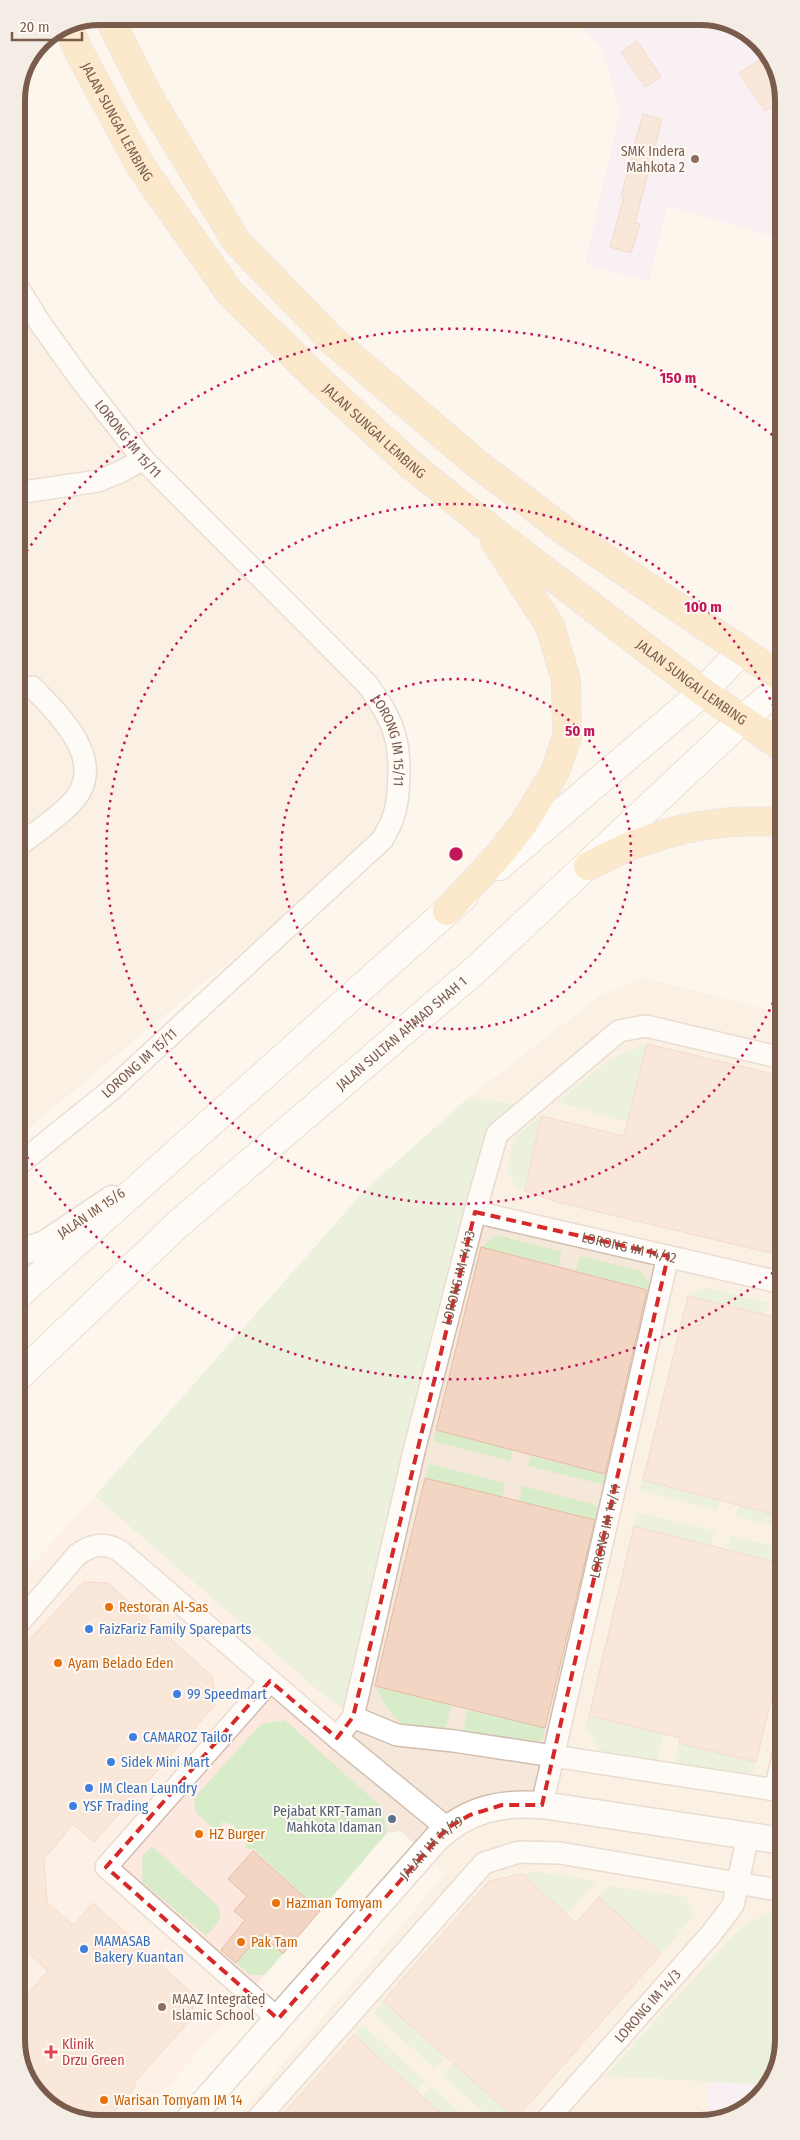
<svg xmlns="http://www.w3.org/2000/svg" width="800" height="2140" viewBox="0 0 800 2140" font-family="'Fira Sans Condensed',sans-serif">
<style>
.residential{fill:#f5e8da}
.commercial{fill:#fde8e0}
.education{fill:#f3e8fa}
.green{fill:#d8ecc9}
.building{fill:#f3d5c3;stroke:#e6bba3}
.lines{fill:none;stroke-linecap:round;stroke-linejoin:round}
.minor-casing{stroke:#d1beb0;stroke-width:24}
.tertiary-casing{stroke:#d1beb0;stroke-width:29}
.secondary-casing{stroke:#d6c0b0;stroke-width:30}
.primary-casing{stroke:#dad1cd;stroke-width:30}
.minor{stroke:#fff;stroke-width:21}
.tertiary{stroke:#fff;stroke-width:26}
.secondary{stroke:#fff;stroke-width:28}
.primary{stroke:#fbd9a5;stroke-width:28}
.marked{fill:none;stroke:#d62828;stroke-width:4;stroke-dasharray:10 6;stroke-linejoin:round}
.ring{fill:none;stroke:#c2185b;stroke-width:2.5;stroke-dasharray:2.5 5}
.education-dot{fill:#8d6e63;stroke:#fffaf3;stroke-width:2}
.food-dot{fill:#e8710a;stroke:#fffaf3;stroke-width:2}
.shop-dot{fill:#3f7fe0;stroke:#fffaf3;stroke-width:2}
.service-dot{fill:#5c6f8a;stroke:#fffaf3;stroke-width:2}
.health-dot{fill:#e0444e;stroke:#fffaf3;stroke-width:2}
.labels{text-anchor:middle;stroke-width:4;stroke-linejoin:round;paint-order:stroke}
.street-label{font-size:14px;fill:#7a5c4d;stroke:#fffaf3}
.education-label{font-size:14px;fill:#785e54;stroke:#fffaf3;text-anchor:end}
.food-label{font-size:14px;fill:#c56008;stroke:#fffaf3;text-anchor:start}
.shop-label{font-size:14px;fill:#366cbe;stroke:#fffaf3;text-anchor:start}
.service-label{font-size:14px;fill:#4e5e75;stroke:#fffaf3;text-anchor:end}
.health-label{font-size:14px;fill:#be3a42;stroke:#fffaf3;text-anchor:start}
.rim{fill:none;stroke:#7a5c4d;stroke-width:6}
.centre{fill:#c2185b;stroke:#fffaf3;stroke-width:2.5}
.ring-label{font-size:15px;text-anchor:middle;font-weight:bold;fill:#c2185b;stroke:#fffaf3;stroke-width:4;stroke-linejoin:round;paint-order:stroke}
</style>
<rect width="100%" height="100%" fill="#fdf6ec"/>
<g class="residential">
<polygon points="17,298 138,464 382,713 396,796 376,839 18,1137"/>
<polygon points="646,978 782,1014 784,2040 767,2091 722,2121 233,2123 445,1874 401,1831 387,1833 383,1808 326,1756 337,1738 365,1190 468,1098 602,994"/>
</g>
<polygon class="commercial" points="95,1496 314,1687 353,1717 327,1756 383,1808 387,1833 137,2123 94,2124 45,2103 19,2062 19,1579"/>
<g class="education">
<polygon points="706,16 751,34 781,78 781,238 667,206 649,281 585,264 620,111 602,48 574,18"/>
<polygon points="709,2082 769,2085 767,2091 722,2121 707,2121"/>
</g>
<g class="green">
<polygon points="647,1044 628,1122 557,1102 610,1059"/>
<polygon points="468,1098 528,1106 497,1134 353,1717 314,1687 95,1496 365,1190"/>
<polygon points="541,1116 525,1191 517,1189 507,1170 515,1137"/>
<polygon points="497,1235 562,1252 558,1266 481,1247"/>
<polygon points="580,1256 641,1271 653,1291 576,1271"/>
<polygon points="703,1287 769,1303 765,1315 688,1296"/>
<polygon points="436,1430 513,1450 510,1461 433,1441"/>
<polygon points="531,1456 608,1475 605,1485 528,1466"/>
<polygon points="429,1464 505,1483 502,1498 425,1478"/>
<polygon points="643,1480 720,1499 717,1510 640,1490"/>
<polygon points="522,1486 600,1506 596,1520 519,1501"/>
<polygon points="739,1506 783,1517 783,1528 736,1516"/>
<polygon points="637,1512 714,1531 711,1546 634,1526"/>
<polygon points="730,1535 783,1549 783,1564 727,1550"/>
<polygon points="375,1686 451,1705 445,1732 404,1726 387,1708"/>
<polygon points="468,1710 545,1728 543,1739 529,1744 462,1734"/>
<polygon points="589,1716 663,1734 656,1763 602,1755 586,1728"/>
<polygon points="285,1720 383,1808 387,1833 320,1911 253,1849 246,1849 245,1838 233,1836 234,1825 222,1822 219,1834 195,1812 194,1798 261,1724"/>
<polygon points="679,1743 756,1762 753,1777 674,1766"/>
<path d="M152,1846L218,1906C225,1919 215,1926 206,1936L142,1882V1857Z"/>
<polygon points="538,1872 596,1881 567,1915 522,1874"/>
<polygon points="609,1886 687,1897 694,1915 661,1954 599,1897"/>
<polygon points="776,1911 784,1911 784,2040 769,2085 605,2076 737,1931 749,1922"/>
<polygon points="261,1934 283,1954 264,1975 250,1975 236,1963"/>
<polygon points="383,2001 445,2057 435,2069 373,2013"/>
<polygon points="363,2025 425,2081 417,2091 354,2035"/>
<polygon points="453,2063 516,2119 514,2122 495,2122 442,2075"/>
<polygon points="431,2086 471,2122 451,2122 422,2096"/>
</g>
<g class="building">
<polygon points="637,41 661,77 645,87 621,52"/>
<polygon points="766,56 781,78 781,101 765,111 739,73"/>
<polygon points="643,114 662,119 635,223 640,224 631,253 610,247 624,197 621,197"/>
<polygon points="647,1044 782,1076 783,1256 557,1202 525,1191 541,1116 624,1136"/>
<polygon points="481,1247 647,1290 605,1474 436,1430"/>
<polygon points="688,1296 783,1319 783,1517 643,1480"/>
<polygon points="425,1478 595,1520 545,1728 375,1686"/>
<polygon points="634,1526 783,1564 783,1653 756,1762 679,1743 680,1738 589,1716"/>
<polygon points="83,1582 108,1583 212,1676 215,1705 94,1842 73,1824 44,1859 47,1902 73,1925 93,1903 194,1995 192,2018 133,2084 136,2086 104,2124 94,2124 50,2105 42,2098 19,2062 19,2003 48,1971 19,1944 19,1651"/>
<polygon points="253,1851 320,1911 283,1954 261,1934 236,1963 221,1950 245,1920 234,1911 247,1896 228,1879"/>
<polygon points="522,1874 576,1923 599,1897 661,1954 516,2119 383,2001 489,1881"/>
<polygon points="354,2035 416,2091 451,2122 275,2123"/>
</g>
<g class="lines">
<defs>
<g id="minor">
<path id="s1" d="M17,286L40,323L81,380L143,459L368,685C379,701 390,717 395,736C401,756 400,799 393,818C391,825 386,832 383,839L111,1090L18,1165"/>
<polyline points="17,493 98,481 122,471 143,459"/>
<path d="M17,847C33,834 62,815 74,800C107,761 60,715 32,687"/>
<path id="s2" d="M475,1212L783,1283"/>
<path d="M19,1623L77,1555C92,1544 104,1542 120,1551L337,1738L447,1828"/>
<polyline points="270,1681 106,1867 278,2019"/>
<polyline points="353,1717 397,1735 454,1741 783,1791"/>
<path id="s3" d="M337,1738L353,1717L414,1451L475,1212L497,1134L619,1031L646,1026L782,1058"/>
<polyline points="775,1790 783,1756"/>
<path id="s4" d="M542,1805L668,1256"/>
<path id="s5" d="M545,2122L711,1934L733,1905L748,1836"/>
<polyline points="254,2123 484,1863 519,1852 560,1853 784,1891"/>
</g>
<g id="tertiary">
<polyline points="18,1253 45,1244 112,1199"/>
<path id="s6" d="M186,2123L437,1838C468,1809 501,1802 542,1805L783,1841"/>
</g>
<g id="secondary">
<polyline points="499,866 703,692 741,651"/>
<polyline points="18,1295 464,896"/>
<path id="s7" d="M18,1377L177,1225L473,972L742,720L782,686"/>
</g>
<g id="primary">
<polyline points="111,22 151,101 237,242 333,341 476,463 565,531 782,678"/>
<path id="s8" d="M67,23L77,48L141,167L230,293L325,386L410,464L484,524L703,692L782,747"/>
<path d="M588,866C605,858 623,848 641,842C686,825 735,819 782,822"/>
<polyline points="447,911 500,854 524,823 554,774 567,737 566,680 550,626 495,541"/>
</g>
</defs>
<use href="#minor" class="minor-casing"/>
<use href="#tertiary" class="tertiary-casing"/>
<use href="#secondary" class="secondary-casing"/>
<use href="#primary" class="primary-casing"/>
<use href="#minor" class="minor"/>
<use href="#tertiary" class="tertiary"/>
<use href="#secondary" class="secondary"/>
<use href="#primary" class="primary"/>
</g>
<path d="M0 0H800V2140H0ZM475,1212L668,1256L542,1805H502L470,1815L447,1828L278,2019L106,1867L270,1681L337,1738L353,1717Z" fill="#fdf6ec" fill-opacity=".55" fill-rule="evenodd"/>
<path class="marked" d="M475,1212L668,1256L542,1805H502L470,1815L447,1828L278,2019L106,1867L270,1681L337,1738L353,1717Z"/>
<g class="ring">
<circle cx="456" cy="854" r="175"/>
<path d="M782 982A350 350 0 1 1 782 726"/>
<path d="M779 1268A525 525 0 0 1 18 1144M18 564A525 525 0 0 1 779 440"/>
</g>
<g class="education-dot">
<circle cx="695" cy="159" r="5"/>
<circle cx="162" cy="2007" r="5"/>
</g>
<g class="food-dot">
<circle cx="109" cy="1607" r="5"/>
<circle cx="58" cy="1663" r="5"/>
<circle cx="199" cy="1834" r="5"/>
<circle cx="276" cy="1903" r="5"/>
<circle cx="241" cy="1942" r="5"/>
<circle cx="104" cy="2100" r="5"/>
</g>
<g class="shop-dot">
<circle cx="89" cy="1629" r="5"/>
<circle cx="177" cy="1694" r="5"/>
<circle cx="133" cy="1737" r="5"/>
<circle cx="111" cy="1762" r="5"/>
<circle cx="89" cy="1788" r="5"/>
<circle cx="73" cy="1806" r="5"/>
<circle cx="84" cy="1949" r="5"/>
</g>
<circle class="service-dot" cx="392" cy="1819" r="5"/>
<path class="health-dot" d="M48.5 2044.5h5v5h5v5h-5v5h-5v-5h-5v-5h5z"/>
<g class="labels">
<g class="street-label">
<text dy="5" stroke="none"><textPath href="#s8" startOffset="111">JALAN SUNGAI LEMBING</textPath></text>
<text dy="5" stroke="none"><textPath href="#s8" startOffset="516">JALAN SUNGAI LEMBING</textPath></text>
<text dy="5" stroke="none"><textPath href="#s1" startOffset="189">LORONG IM 15/11</textPath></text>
<text dy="5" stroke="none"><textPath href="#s8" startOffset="921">JALAN SUNGAI LEMBING</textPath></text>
<text dy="5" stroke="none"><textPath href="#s1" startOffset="594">LORONG IM 15/11</textPath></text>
<text dy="5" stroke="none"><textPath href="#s7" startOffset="515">JALAN SULTAN AHMAD SHAH 1</textPath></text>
<text transform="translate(139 1063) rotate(-42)" y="5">LORONG IM 15/11</text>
<text transform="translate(91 1213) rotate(-34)" y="5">JALAN IM 15/6</text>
<text dy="5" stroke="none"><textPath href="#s2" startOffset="158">LORONG IM 14/12</textPath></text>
<text dy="5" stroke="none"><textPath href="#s3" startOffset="478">LORONG IM 14/13</textPath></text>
<text dy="5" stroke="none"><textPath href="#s4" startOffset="281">LORONG IM 14/11</textPath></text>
<text dy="5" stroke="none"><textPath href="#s6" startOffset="369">JALAN IM 14/19</textPath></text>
<text dy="5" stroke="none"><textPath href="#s5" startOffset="155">LORONG IM 14/3</textPath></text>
</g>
<g class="education-label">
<text x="685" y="156">SMK Indera<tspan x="685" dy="16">Mahkota 2</tspan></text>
<text x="172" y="2004" text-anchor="start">MAAZ Integrated<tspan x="172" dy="16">Islamic School</tspan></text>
</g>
<g class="food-label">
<text x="119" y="1612">Restoran Al-Sas</text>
<text x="68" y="1668">Ayam Belado Eden</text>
<text x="209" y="1839">HZ Burger</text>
<text x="286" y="1908">Hazman Tomyam</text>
<text x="251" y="1947">Pak Tam</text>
<text x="114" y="2105">Warisan Tomyam IM 14</text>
</g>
<g class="shop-label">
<text x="99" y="1634">FaizFariz Family Spareparts</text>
<text x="187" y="1699">99 Speedmart</text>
<text x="143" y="1742">CAMAROZ Tailor</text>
<text x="121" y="1767">Sidek Mini Mart</text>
<text x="99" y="1793">IM Clean Laundry</text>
<text x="83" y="1811">YSF Trading</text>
<text x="94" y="1946">MAMASAB<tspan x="94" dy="16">Bakery Kuantan</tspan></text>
</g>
<g class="service-label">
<text x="382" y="1816">Pejabat KRT-Taman<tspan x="382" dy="16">Mahkota Idaman</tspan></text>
</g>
<g class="health-label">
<text x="62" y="2049">Klinik<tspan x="62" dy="16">Drzu Green</tspan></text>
</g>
</g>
<path d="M0 0H800V2140H0ZM100 25H700A75 75 0 0 1 775 100V2040A75 75 0 0 1 700 2115H100A75 75 0 0 1 25 2040V100A75 75 0 0 1 100 25Z" fill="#f4ede6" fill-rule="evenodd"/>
<path class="rim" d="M100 25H700A75 75 0 0 1 775 100V2040A75 75 0 0 1 700 2115H100A75 75 0 0 1 25 2040V100A75 75 0 0 1 100 25Z"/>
<circle cx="456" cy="854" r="8" class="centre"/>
<g class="ring-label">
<text x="678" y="383">150 m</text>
<text x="703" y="612">100 m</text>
<text x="580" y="736">50 m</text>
</g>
<path d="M12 32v8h70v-8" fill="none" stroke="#7a5c4d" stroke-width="2.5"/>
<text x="20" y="32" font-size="15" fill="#7a5c4d" stroke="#fffaf3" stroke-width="4" paint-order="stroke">20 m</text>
</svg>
